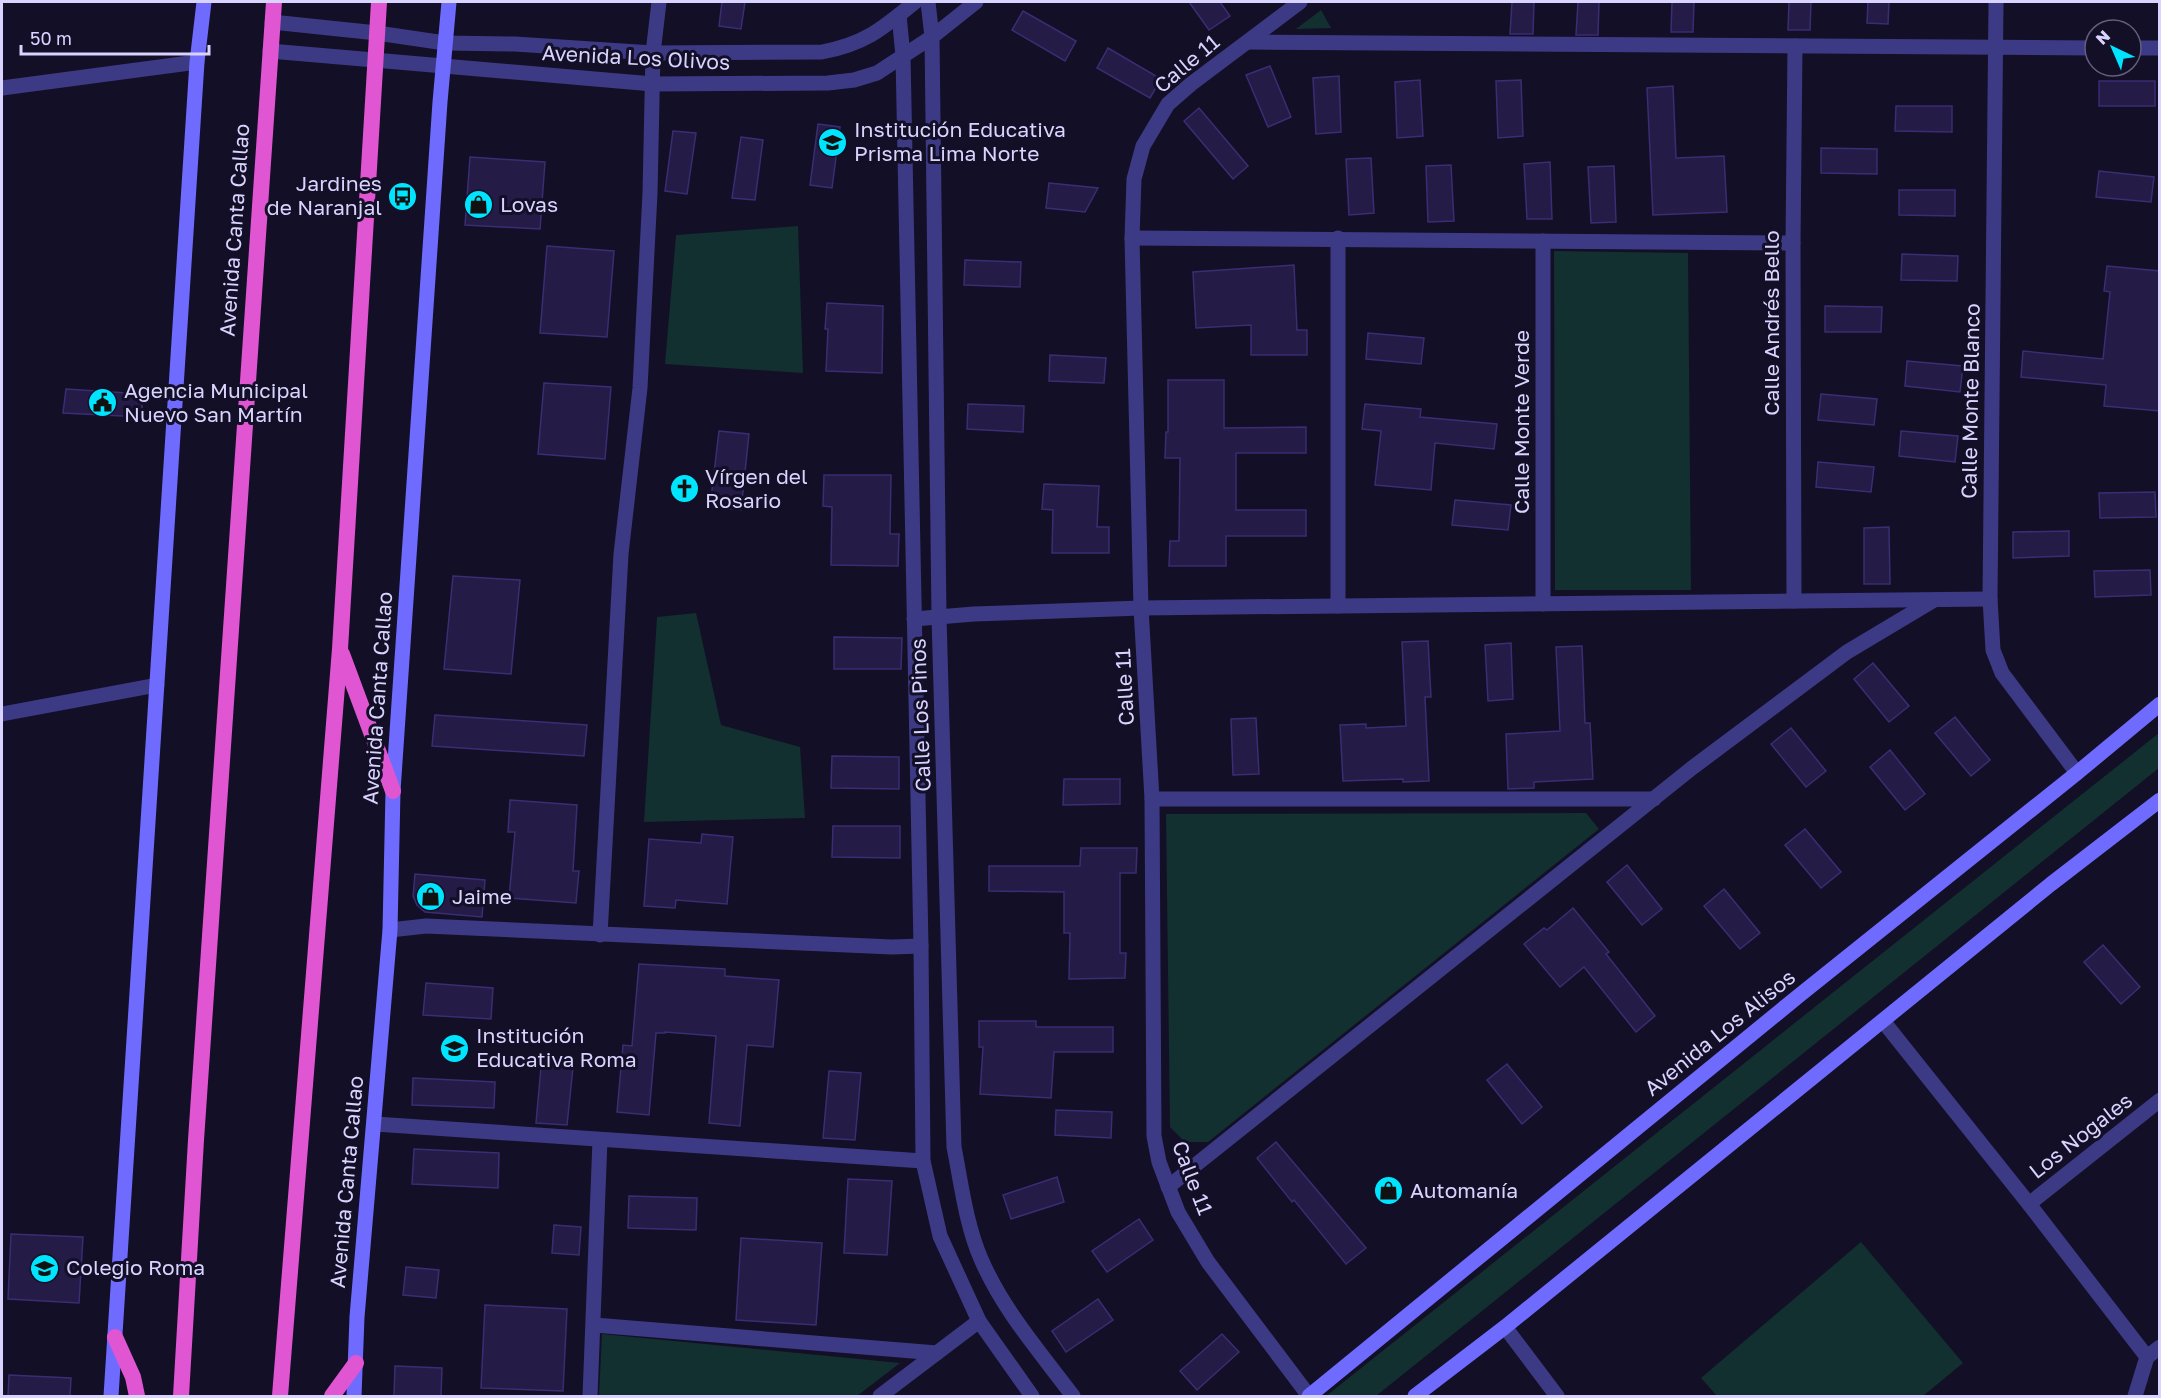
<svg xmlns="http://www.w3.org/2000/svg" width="2161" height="1398" viewBox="0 0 2161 1398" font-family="'Golos Text',sans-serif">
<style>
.green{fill:#12302f}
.building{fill:#241b47;stroke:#3b2d73;stroke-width:1.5}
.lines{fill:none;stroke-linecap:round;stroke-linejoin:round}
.minor{stroke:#3d3a85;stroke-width:15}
.tertiary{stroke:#3d3a85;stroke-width:15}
.secondary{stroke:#6f6bff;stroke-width:15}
.trunk{stroke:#e055d1;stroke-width:16}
.labels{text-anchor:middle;stroke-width:6;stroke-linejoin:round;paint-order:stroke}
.street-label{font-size:21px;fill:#d9d4ff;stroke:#130f26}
.poi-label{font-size:21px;fill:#d9d4ff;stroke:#130f26;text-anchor:start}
</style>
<rect width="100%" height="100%" fill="#130f26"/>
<g class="green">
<polygon points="1321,10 1331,28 1296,29"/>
<polygon points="798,226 803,373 665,364 676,235"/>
<polygon points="1554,251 1688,253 1691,590 1555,590"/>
<polygon points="696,613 721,725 800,747 805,818 644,822 657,617"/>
<polygon points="2159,733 2159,768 1376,1396 1326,1396"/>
<polygon points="1586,813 1599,829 1208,1142 1185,1142 1170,1127 1166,814"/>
<polygon points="1861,1242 1963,1363 1923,1396 1717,1396 1701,1378"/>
<polygon points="602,1334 900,1363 857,1396 599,1396"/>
</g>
<g class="building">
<polygon points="722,2 745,2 741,29 719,26"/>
<polygon points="1189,2 1220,2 1230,16 1209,30"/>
<polygon points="1512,2 1534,2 1533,34 1510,34"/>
<polygon points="1578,2 1599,2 1598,35 1576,35"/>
<polygon points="1672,2 1694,2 1693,32 1671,32"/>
<polygon points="1789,2 1811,2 1810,30 1788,30"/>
<polygon points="1868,2 1889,2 1888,24 1867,23"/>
<polygon points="1023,11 1076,41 1065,61 1012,30"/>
<polygon points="1108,48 1161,79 1150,98 1097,68"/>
<polygon points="1270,66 1291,117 1268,127 1246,75"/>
<polygon points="1339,76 1341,132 1316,134 1313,78"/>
<polygon points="1420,80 1423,136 1397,138 1395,82"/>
<polygon points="1521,80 1523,136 1498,138 1496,81"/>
<rect x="2099" y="81" width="56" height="25"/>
<polygon points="1673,86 1676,158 1724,156 1727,212 1653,215 1647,88"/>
<polygon points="1896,106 1952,106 1952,132 1895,131"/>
<polygon points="1199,108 1248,166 1233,179 1184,121"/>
<polygon points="818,124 840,127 832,188 810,185"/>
<polygon points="673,131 696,133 687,194 665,191"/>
<polygon points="741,137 763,140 755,200 732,198"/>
<polygon points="1821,148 1877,149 1877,174 1821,173"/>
<polygon points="470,157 545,162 540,229 465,225"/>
<polygon points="1371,158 1374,213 1349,215 1346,159"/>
<polygon points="1550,162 1552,219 1527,219 1524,164"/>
<polygon points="1451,165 1454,221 1428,222 1426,166"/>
<polygon points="1614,166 1616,222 1591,223 1588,167"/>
<polygon points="2099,171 2154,177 2151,202 2096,197"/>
<polygon points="1049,183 1098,188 1085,212 1046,208"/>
<polygon points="1899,190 1955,190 1955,216 1899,215"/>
<polygon points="547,246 614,251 607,337 540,333"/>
<polygon points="1902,254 1958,256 1957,281 1901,280"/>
<polygon points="965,260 1021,262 1020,287 964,285"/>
<polygon points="1294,265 1297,330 1307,330 1307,355 1251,355 1251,325 1196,328 1193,272"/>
<polygon points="2107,266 2160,271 2160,411 2104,406 2106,385 2021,377 2023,351 2103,359 2110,292 2104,291"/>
<polygon points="827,303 883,306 882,373 826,371 828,329 825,329"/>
<polygon points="1825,306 1882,307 1881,332 1825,332"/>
<polygon points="1368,333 1424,338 1421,364 1366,359"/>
<polygon points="1050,355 1106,358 1104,383 1049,381"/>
<polygon points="1907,361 1963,366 1960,392 1905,386"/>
<polygon points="1168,380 1224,380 1224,428 1306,427 1306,453 1236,453 1236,510 1306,510 1306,536 1226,536 1226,566 1169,566 1170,541 1179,541 1180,458 1165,458 1166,432 1168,432"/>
<polygon points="544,383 611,387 605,459 538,454"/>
<polygon points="66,389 142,394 142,417 63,413"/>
<polygon points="1821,394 1877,399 1874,425 1818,420"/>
<polygon points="968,404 1024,406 1023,432 967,429"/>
<polygon points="1365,404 1421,409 1420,417 1497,424 1494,449 1435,443 1431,490 1375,485 1381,431 1362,429"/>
<polygon points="719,431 749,434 741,510 710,507"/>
<polygon points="1901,431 1958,436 1955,462 1899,456"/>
<polygon points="1818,462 1874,467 1871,492 1816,487"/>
<polygon points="824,475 891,475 890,534 899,534 898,566 831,565 832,507 823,506"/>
<polygon points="1044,484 1099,486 1097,527 1109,527 1109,553 1052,553 1053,510 1042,509"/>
<polygon points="2155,492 2156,517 2100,518 2099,493"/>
<polygon points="1455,500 1511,505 1508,530 1452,525"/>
<polygon points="1889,527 1890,584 1864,584 1864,528"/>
<polygon points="2069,531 2069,556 2013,558 2013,532"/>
<polygon points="2150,570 2151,595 2095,597 2094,571"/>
<polygon points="453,576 520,580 511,674 444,669"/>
<polygon points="834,637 902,638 901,669 834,669"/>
<polygon points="1428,641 1431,697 1425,697 1429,781 1403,782 1403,779 1343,781 1340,725 1366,724 1366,728 1406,726 1402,642"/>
<polygon points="1511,643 1513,699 1488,701 1485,645"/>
<polygon points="1582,646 1585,723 1590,723 1593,779 1534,782 1534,788 1508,789 1506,734 1560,731 1556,647"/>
<polygon points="1873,663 1909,706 1889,722 1854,679"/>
<polygon points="435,715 587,725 584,756 432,746"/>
<polygon points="1955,717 1990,760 1971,776 1935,733"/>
<polygon points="1256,718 1259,774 1233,775 1231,719"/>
<polygon points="1791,728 1826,771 1806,787 1771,744"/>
<polygon points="1890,750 1925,794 1905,810 1870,767"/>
<polygon points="832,756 899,757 899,789 831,788"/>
<polygon points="1064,779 1120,779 1120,804 1063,805"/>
<polygon points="510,800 577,805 573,871 579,871 576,903 509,898 515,832 508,832"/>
<polygon points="833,826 900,826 900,858 832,857"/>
<polygon points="1805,829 1841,872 1821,888 1785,845"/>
<polygon points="702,834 733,837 727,904 676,900 675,908 644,906 649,839 701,843"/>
<polygon points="1081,848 1137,848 1136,873 1120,873 1120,953 1126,953 1125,978 1069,979 1070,933 1064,933 1064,892 989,891 989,866 1080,866"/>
<polygon points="1627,865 1662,909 1642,925 1607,882"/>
<polygon points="415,874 485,880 482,917 425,912 417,905 413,896"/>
<polygon points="1724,889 1760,933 1740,949 1704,906"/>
<polygon points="1573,908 1609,952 1606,954 1655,1016 1636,1032 1584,967 1560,987 1524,944 1544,928 1547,930"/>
<polygon points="2103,945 2140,987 2121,1004 2084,962"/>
<polygon points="639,964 725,969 725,976 779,980 773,1047 747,1045 740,1126 709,1123 716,1036 665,1032 665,1033 656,1033 649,1115 617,1112 623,1045 632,1046"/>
<polygon points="426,983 493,988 491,1019 423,1015"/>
<polygon points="979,1021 1036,1021 1036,1027 1113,1027 1113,1052 1054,1052 1051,1098 980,1094 983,1047 979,1047"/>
<polygon points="542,1056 574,1058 567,1125 536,1123"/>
<polygon points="1507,1064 1542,1107 1522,1124 1487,1080"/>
<polygon points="829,1071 861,1073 855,1140 823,1138"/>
<polygon points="413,1078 495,1082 494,1108 412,1105"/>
<polygon points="1056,1110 1112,1112 1111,1138 1055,1135"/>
<polygon points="1276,1142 1366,1248 1346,1264 1294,1200 1292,1202 1257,1158"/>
<polygon points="414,1149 499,1153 498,1188 412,1184"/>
<polygon points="1057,1177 1064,1202 1011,1219 1003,1195"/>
<polygon points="848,1179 892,1181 887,1255 844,1253"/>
<polygon points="629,1196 697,1198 696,1230 628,1228"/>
<polygon points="1139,1219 1153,1240 1107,1272 1092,1251"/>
<polygon points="554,1225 581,1227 579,1255 552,1253"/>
<polygon points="11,1234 83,1237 79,1303 8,1299"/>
<polygon points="741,1238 822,1243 816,1325 736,1320"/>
<polygon points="406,1267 439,1270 436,1298 403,1295"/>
<polygon points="1098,1299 1113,1320 1066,1352 1052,1331"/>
<polygon points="485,1305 567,1309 563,1391 481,1388"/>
<polygon points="1222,1334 1239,1352 1197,1390 1180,1371"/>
<polygon points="395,1366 442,1368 441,1396 394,1396"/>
<polygon points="9,1375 71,1378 70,1396 8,1396"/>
</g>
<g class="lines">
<g class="minor">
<polyline points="1300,2 1191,84 1168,104 1143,146 1134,179 1132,238 1141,608 1152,799 1154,1136 1159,1162 1178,1212 1208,1262 1309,1396"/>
<polyline points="1996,2 1990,599 1993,650 2002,673 2077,773"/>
<polyline points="1248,42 2095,48"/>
<polyline points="2131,48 2160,48"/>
<polyline points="2,88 197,62"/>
<polyline points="1132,238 1793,243"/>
<polyline points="1338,238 1338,606"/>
<polyline points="1543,241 1543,604"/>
<polyline points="1794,601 1793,243 1795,46"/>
<polyline points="914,619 974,614 1141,608 1990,599"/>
<polyline points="2,714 157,685"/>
<polyline points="1152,799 1654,799"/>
<polyline points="390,930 426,926 892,947 921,946"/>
<polyline points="600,935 621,554 640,388 650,193 653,53 659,2"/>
<polyline points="1883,1021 2029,1204 2147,1357"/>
<polyline points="375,1124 923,1161"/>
<polyline points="1168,1187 1692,768 1847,652 1934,600"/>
<polyline points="2029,1204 2160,1100"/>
<polyline points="594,1325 937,1353"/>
<polyline points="1505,1327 1557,1396"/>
<polyline points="590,1396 600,1140"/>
<polyline points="880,1396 979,1321"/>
<polyline points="2135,1396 2147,1357 2160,1347"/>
</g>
<g class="tertiary">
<path d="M928,2L932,37L939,617L954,1147C961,1182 966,1225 981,1259C1003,1310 1040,1352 1073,1396"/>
<polyline points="899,15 903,56 921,946 923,1161 940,1236 979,1321 1032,1396"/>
<path d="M272,22L377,33L445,43L515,44L653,53L822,52C865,44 882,29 915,2"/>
<polyline points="270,51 653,84 828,83 854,80 877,73 932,37 976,2"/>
</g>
<g class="secondary">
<polyline points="111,1396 197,62 204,2"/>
<polyline points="354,1396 357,1317 390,930 393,791 440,102 449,2"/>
<polyline points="1309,1396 1801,994 2077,773 2160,704"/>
<polyline points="1415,1396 1505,1327 2051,884 2160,800"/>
</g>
<g class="trunk">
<polyline points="342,654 393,791"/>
<polyline points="115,1337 133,1377 137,1396"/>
<polyline points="181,1396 196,1140 274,2"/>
<polyline points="280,1396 340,649 379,2"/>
<polyline points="332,1396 356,1363"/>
</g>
</g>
<defs>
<symbol id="school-disc" viewBox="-11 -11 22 22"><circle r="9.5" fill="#00e5ff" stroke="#130f26"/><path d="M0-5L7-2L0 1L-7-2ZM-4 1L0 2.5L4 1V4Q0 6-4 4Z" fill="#111"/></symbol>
<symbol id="bus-disc" viewBox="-11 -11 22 22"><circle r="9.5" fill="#00e5ff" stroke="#130f26"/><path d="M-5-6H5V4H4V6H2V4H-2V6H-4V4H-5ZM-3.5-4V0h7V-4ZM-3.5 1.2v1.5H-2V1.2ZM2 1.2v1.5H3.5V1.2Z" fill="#111"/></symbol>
<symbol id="shop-disc" viewBox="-11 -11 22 22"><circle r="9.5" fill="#00e5ff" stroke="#130f26"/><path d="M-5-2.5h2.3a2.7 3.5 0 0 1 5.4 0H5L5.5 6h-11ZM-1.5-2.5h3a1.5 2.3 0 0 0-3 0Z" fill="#111"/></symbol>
<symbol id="civic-disc" viewBox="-11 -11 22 22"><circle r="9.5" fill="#00e5ff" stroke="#130f26"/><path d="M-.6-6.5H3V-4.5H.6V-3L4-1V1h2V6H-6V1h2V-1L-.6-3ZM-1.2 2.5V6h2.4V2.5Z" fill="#111"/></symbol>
<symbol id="church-disc" viewBox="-11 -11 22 22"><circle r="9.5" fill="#00e5ff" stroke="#130f26"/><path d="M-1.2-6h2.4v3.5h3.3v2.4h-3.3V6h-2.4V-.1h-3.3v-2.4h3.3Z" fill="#111"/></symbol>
</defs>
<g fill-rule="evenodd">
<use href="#school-disc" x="816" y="126" width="33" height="33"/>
<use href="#bus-disc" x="386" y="180" width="33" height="33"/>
<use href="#shop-disc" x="462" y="188" width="33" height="33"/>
<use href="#civic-disc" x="86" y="386" width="33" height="33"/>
<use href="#church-disc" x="668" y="472" width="33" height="33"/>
<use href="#shop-disc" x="414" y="880" width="33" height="33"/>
<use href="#school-disc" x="438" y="1032" width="33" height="33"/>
<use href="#shop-disc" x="1372" y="1174" width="33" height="33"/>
<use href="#school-disc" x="28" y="1252" width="33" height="33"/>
</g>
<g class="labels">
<g class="street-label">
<text transform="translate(636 58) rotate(3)" y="7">Avenida Los Olivos</text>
<text transform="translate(1187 64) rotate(-40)" y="7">Calle 11</text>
<text transform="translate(235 230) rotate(-86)" y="7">Avenida Canta Callao</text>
<text transform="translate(1772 323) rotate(-90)" y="7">Calle Andrés Bello</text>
<text transform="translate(1971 401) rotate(-89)" y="7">Calle Monte Blanco</text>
<text transform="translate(1522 422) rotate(-90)" y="7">Calle Monte Verde</text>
<text transform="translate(1125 687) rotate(-93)" y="7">Calle 11</text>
<text transform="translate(378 698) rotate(-86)" y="7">Avenida Canta Callao</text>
<text transform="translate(921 715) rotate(-92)" y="7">Calle Los Pinos</text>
<text transform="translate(1720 1033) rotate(-39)" y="7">Avenida Los Alisos</text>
<text transform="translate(2081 1136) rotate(-38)" y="7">Los Nogales</text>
<text transform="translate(1192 1178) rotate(69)" y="7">Calle 11</text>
<text transform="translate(347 1182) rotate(-85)" y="7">Avenida Canta Callao</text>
</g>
<g class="poi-label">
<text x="854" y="137">Institución Educativa<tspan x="854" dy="24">Prisma Lima Norte</tspan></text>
<text x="382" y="191" text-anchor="end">Jardines<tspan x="382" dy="24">de Naranjal</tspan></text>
<text x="500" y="212">Lovas</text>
<text x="124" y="398">Agencia Municipal<tspan x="124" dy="24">Nuevo San Martín</tspan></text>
<text x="705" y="484">Vírgen del<tspan x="705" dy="24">Rosario</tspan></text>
<text x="452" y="904">Jaime</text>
<text x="476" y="1043">Institución<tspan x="476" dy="24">Educativa Roma</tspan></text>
<text x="1410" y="1198">Automanía</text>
<text x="66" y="1275">Colegio Roma</text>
</g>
</g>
<rect width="2161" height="1398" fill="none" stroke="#d9d4ff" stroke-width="6"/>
<g transform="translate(2113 48) rotate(316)"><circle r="28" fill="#130f26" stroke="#625e7d" stroke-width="1.5"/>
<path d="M0-4.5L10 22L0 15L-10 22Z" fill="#00e5ff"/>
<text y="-9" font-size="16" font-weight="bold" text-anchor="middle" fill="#d9d4ff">N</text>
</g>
<path d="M21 45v9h188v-9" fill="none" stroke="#d9d4ff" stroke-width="3"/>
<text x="30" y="45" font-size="18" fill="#d9d4ff" stroke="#130f26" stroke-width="4.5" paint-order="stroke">50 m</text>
</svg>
